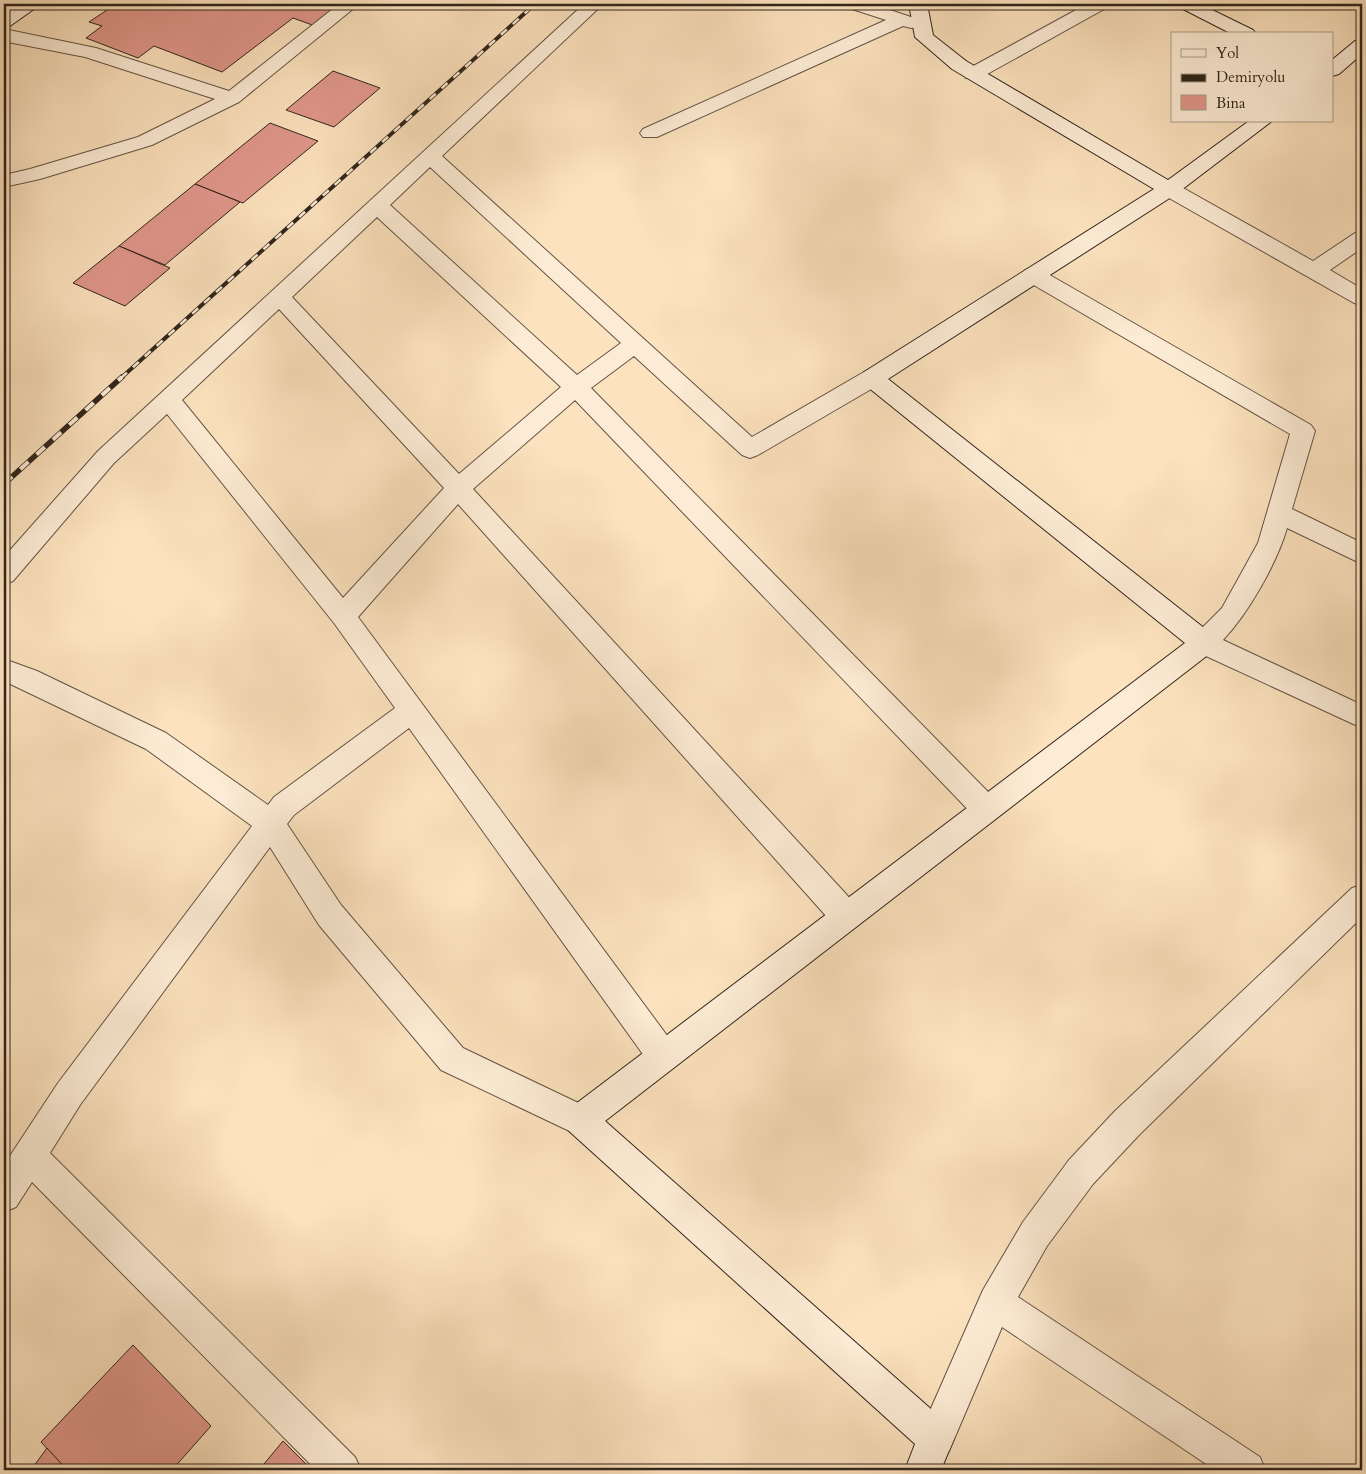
<svg xmlns="http://www.w3.org/2000/svg" width="1366" height="1474" viewBox="0 0 1366 1474" font-family="Cardo,serif">
<style>
.building{fill:#e0978b;stroke:#30251b}
.lines{fill:none;stroke-linecap:round;stroke-linejoin:round}
.street-casing{stroke:#635444;stroke-width:2}
.secondary-casing{stroke:#30251b;stroke-width:2}
.street{fill:#fdecd5;fill-rule:evenodd}
.secondary{fill:#fdecd5;fill-rule:evenodd}
.rail-far1-casing{stroke:#30251b;stroke-width:4}
.rail-casing{stroke:#30251b;stroke-width:5.5}
.rail-far1{stroke:#fdecd5;stroke-width:2.5;stroke-dasharray:8;stroke-linecap:butt}
.rail{stroke:#fdecd5;stroke-width:4;stroke-dasharray:11;stroke-linecap:butt}
</style>
<rect width="100%" height="100%" fill="#fce2be"/>
<filter id="stains"><feTurbulence type="fractalNoise" baseFrequency=".004" numOctaves="4"/><feColorMatrix values="0 0 0 0 .2 0 0 0 0 .09 0 0 0 0 .02 0 0 0 .5 -.17"/></filter>
<radialGradient id="worn" r=".72"><stop offset=".6" stop-color="#630" stop-opacity="0"/><stop offset="1" stop-color="#630" stop-opacity=".3"/></radialGradient>
<g class="building">
<polygon points="116,4 322,4 337,9 315,26 293,18 222,72 154,46 138,58 86,38 102,26 89,22"/>
<polygon points="333,71 380,88 334,127 286,110"/>
<polygon points="270,123 318,141 243,203 195,184"/>
<polygon points="195,184 240,202 165,265 119,246"/>
<polygon points="119,246 170,268 125,306 73,283"/>
<polygon points="133,1345 211,1426 172,1470 67,1470 41,1442"/>
<polygon points="283,1441 312,1470 259,1470"/>
<polygon points="47,1448 67,1470 31,1470"/>
</g>
<g class="lines">
<defs>
<g id="street">
<polygon points="339,4 359,4 239,102 152,145 40,179 4,187 4,175 30,169 138,137 215,99 85,57 8,42 4,40 4,29 96,48 229,91"/>
<path d="M584,4H603L442,156L752,437L864,372L872,370L880,372L883,378L880,384L758,455L750,458L742,455L634,356L591,388L996,800L1000,809L996,818L986,821L976,818L575,400L473,489L857,906L861,916L857,926L846,930L835,926L458,504L358,617L674,1045L679,1056L674,1067L663,1071L652,1067L409,728L294,815L287,824L341,905L463,1048L591,1109L596,1120L591,1131L580,1136L441,1070L319,925L270,847L80,1105L50,1153L355,1457L361,1470H316L32,1182L16,1207L4,1212V1165L58,1083L252,826L146,749L4,681V659L37,671L166,733L268,805L274,797L395,708L334,623L167,414L114,463L13,581L4,584V557L98,451ZM430,167L621,343L577,375L390,205ZM377,217L561,387L459,474L292,297ZM279,309L444,488L343,598L182,400Z"/>
<polygon points="846,4 872,4 917,19 920,23 917,27 911,28 903,26 657,137 643,137 640,133 643,129 886,20 849,8"/>
<polygon points="1087,4 1109,4 1106,8 980,78 966,78 964,74 966,70"/>
<polygon points="1169,183 1176,184 1313,261 1355,233 1362,231 1362,248 1330,270 1362,289 1362,305 1354,303 1162,194 1159,189 1162,184"/>
<path d="M1033,268L1041,270L1311,425L1315,431L1292,509L1362,543V564L1287,528C1277,563 1248,614 1223,640L1362,705V728L1195,651L1191,643L1195,635L1222,608L1258,543L1290,434L1025,280L1022,275L1025,270Z"/>
<polygon points="1362,885 1362,917 1139,1135 1093,1184 1047,1246 1018,1297 1260,1457 1265,1470 1215,1470 1002,1327 949,1451 936,1456 923,1451 918,1438 983,1290 1023,1222 1069,1160 1115,1111 1352,888"/>
</g>
<g id="secondary">
<polygon points="20,4 41,4 10,26 4,27 4,14"/>
<polygon points="909,4 927,4 933,35 966,61 1168,180 1249,121 1272,121 1176,194 888,379 1213,635 1217,643 1213,651 605,1121 949,1425 954,1438 941,1470 905,1470 915,1444 569,1131 564,1120 569,1109 1185,643 864,384 861,378 864,372 1154,189 952,69 915,37"/>
<polygon points="1178,4 1200,4 1253,30 1256,34 1232,34 1181,8"/>
<polygon points="1362,40 1362,54 1339,74 1332,76 1332,60 1355,41"/>
</g>
</defs>
<use href="#street" class="street-casing"/>
<use href="#secondary" class="secondary-casing"/>
<use href="#street" class="street"/>
<use href="#secondary" class="secondary"/>
<defs>
<polyline id="rail-far1" points="121,378 535,4"/>
<polyline id="rail" points="4,484 122,377"/>
</defs>
<use href="#rail-far1" class="rail-far1-casing"/>
<use href="#rail" class="rail-casing"/>
<use href="#rail-far1" class="rail-far1"/>
<use href="#rail" class="rail"/>
</g>
<rect width="1366" height="1474" fill="none" stroke="#fce2be" stroke-width="20"/>
<rect x="5" y="5" width="1356" height="1464" fill="none" stroke="#30251b" stroke-width="2.5"/>
<rect x="10" y="10" width="1346" height="1454" fill="none" stroke="#30251b"/>
<rect x="1171" y="32" width="162" height="90" fill="#fdecd5" stroke="#ab9c8b"/>
<rect x="1181" y="49" width="25" height="8" fill="#fdecd5" stroke="#ab9c8b"/>
<text x="1216" y="58" font-size="15" fill="#30251b">Yol</text>
<rect x="1181" y="74" width="25" height="8" fill="#30251b" stroke="#ab9c8b"/>
<text x="1216" y="82" font-size="15" fill="#30251b">Demiryolu</text>
<rect x="1181" y="95" width="25" height="15" fill="#e0978b" stroke="#ab9c8b"/>
<text x="1216" y="108" font-size="15" fill="#30251b">Bina</text>
<rect width="100%" height="100%" filter="url(#stains)"/>
<rect width="100%" height="100%" fill="url(#worn)"/>
</svg>
